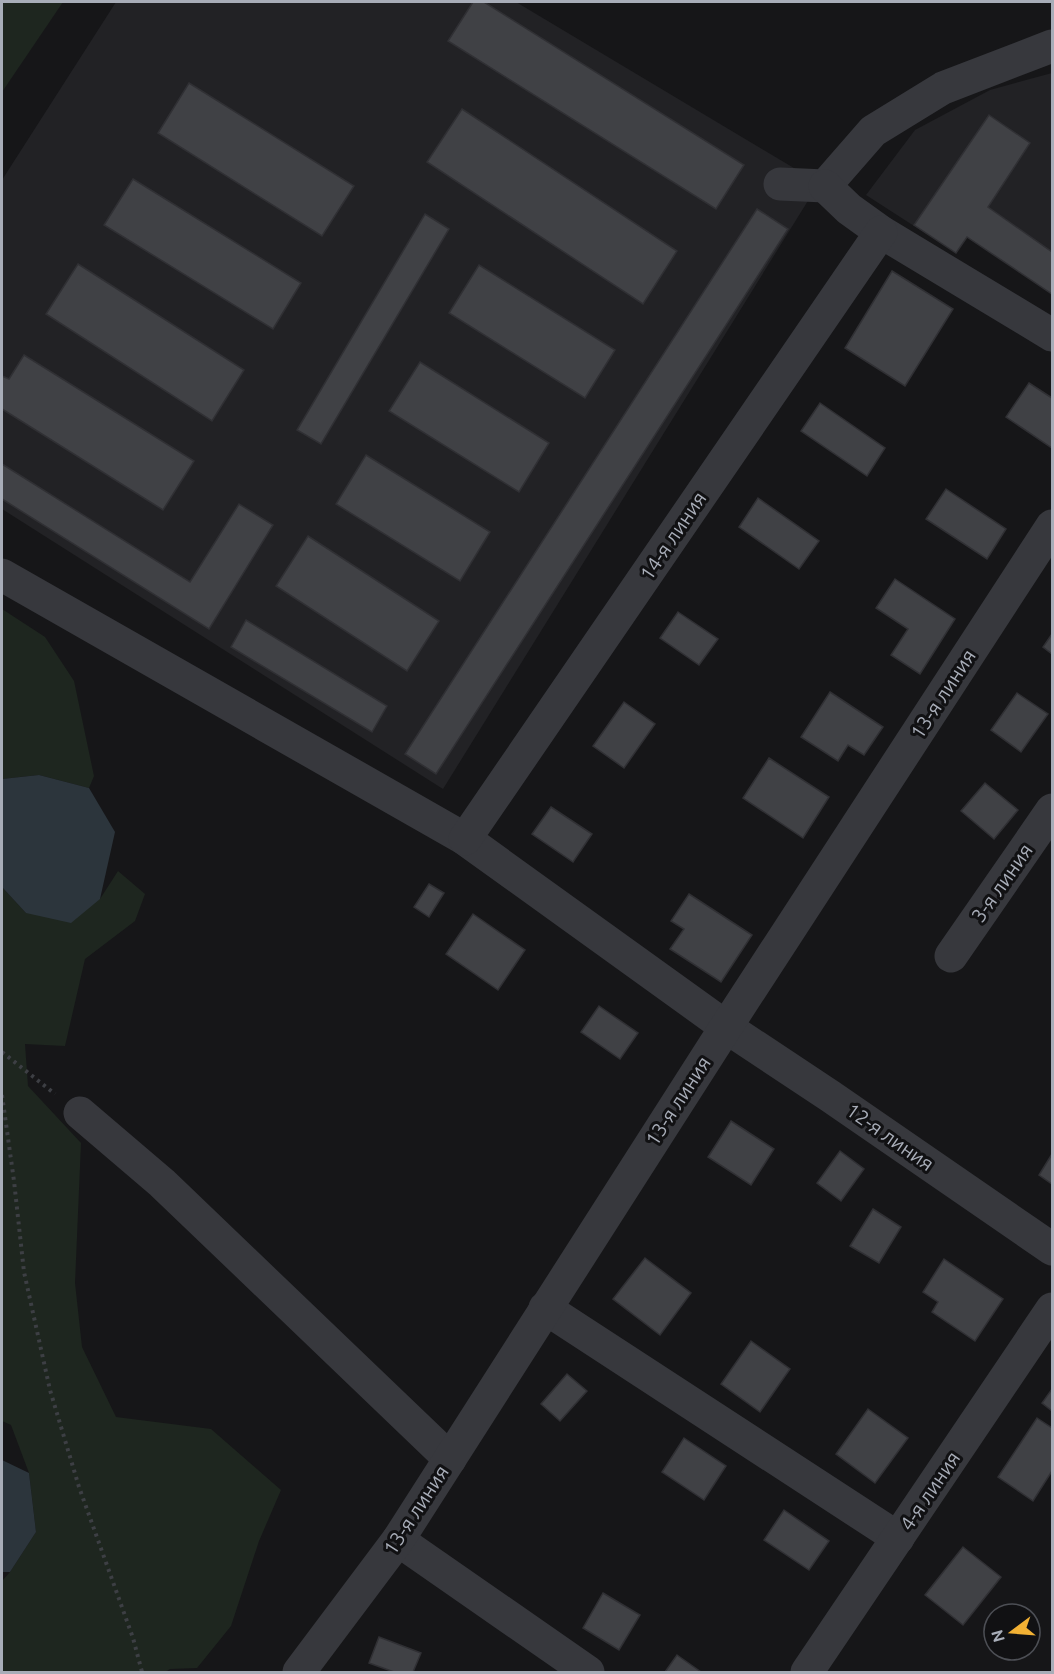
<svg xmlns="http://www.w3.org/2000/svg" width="1054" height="1674" viewBox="0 0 1054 1674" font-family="Ubuntu,sans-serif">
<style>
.built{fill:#222225}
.green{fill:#1e261f}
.water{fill:#2c353c}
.building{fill:#404145;stroke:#303034;stroke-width:1.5}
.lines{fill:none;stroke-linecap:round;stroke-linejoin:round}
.path{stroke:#3d3f44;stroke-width:4;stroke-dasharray:3 4.5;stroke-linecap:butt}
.minor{stroke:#37383d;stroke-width:33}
.labels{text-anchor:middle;stroke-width:6;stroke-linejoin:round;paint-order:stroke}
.street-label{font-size:20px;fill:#a8adb8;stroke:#111113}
</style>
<rect width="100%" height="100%" fill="#161618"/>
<g class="built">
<polygon points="116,2 516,2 819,183 443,789 2,509 2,180"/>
<polygon points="1052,73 1052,294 967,237 956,253 866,195 915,130 990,90"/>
</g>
<g class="green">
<polygon points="2,2 63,2 2,92"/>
<polygon points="2,609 45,637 74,681 94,776 89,788 39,775 2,779"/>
<polygon points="118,871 145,894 135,921 85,959 65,1046 25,1044 28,1086 81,1143 75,1283 82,1347 116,1417 211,1429 281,1490 259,1541 231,1626 197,1668 170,1669 165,1672 2,1672 2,1581 10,1572 36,1532 29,1473 11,1425 2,1421 2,887 26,913 100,899"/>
</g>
<g class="water">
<polygon points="39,775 89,788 115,832 100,899 71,923 26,913 2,887 2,779"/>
<polygon points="2,1460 29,1473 36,1532 10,1572 2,1572"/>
</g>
<g class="building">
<polygon points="473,2 484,2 744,165 716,209 448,41"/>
<polygon points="189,83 354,186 322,236 158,133"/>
<polygon points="462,109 677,251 643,304 427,162"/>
<polygon points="989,115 1030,143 988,207 1052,252 1052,294 967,237 956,253 914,225"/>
<polygon points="133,179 301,283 273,329 104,225"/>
<polygon points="757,209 788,229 436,774 405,754"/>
<polygon points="425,214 449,229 321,444 297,430"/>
<polygon points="78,264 244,370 212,421 46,314"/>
<polygon points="479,265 615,350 585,398 449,313"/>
<polygon points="892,271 953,309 905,386 845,348"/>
<polygon points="24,355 194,461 163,510 2,409 2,376 9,379"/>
<polygon points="420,362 549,443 519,492 389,411"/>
<polygon points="1029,383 1052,398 1052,448 1006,417"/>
<polygon points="820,403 885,448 867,476 801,431"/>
<polygon points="366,455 490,532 460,581 336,504"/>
<polygon points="2,464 190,582 239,504 273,525 209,629 2,499"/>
<polygon points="946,489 1006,529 987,559 926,519"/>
<polygon points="758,498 819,541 799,569 739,527"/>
<polygon points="308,536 439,621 407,671 276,586"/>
<polygon points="895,579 955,619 920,674 891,655 908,629 876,608"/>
<polygon points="678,612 718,639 699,665 660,638"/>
<polygon points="246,620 387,706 372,732 231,647"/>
<polygon points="1052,634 1052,654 1043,647"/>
<polygon points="830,692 883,727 864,755 848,745 838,761 801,737"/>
<polygon points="1017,693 1048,714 1021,752 991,730"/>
<polygon points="624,702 655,724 624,768 593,746"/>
<polygon points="769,758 829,797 803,838 743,798"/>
<polygon points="985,783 1018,810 994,839 961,811"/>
<polygon points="551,807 592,834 573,862 532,834"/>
<polygon points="429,884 444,893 429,917 414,907"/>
<polygon points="689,894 752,935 721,982 670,949 684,929 671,921"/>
<polygon points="473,914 525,950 498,990 446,954"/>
<polygon points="599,1006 638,1033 620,1059 581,1032"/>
<polygon points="731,1121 774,1149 751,1185 708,1157"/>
<polygon points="840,1151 864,1169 841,1201 817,1183"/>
<polygon points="1052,1154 1052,1184 1039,1175"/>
<polygon points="873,1209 901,1227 879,1263 850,1246"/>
<polygon points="645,1258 691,1293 660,1335 613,1299"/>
<polygon points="944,1259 1003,1299 975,1341 932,1312 938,1302 923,1292"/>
<polygon points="751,1341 790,1369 760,1412 721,1384"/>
<polygon points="567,1374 587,1391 560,1421 541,1404"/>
<polygon points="1052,1389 1052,1411 1042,1403"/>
<polygon points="868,1409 908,1438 875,1483 836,1454"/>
<polygon points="1037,1418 1052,1428 1052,1471 1033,1501 998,1477"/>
<polygon points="684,1438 726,1466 704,1500 662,1472"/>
<polygon points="784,1510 829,1541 809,1570 764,1540"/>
<polygon points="963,1547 1001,1577 963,1625 925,1595"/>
<polygon points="603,1593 640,1615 619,1650 583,1628"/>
<polygon points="379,1637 421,1653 413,1672 394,1672 369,1663"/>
<polygon points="677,1655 701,1672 665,1672"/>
</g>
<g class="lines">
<g class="path">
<polyline points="2,1052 55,1094"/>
<polyline points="2,1095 14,1181 24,1272 50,1390 79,1487 133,1638 142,1672"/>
</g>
<g class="minor">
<polyline points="780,184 825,186 873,131 943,88 1052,46"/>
<polyline points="825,186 849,209 881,232 1052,335"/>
<polyline points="2,575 465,839 726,1027 830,1096 1052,1249"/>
<polyline points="465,839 881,232"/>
<polyline points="951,956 1052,810"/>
<polyline points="80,1113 162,1183 450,1459"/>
<polyline points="545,1308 898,1538"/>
<polyline points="398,1540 588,1672"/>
<polyline points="299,1672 398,1540 726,1027 1052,526"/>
<polyline points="807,1672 1052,1309"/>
</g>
</g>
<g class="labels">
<g class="street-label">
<text transform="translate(673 536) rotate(-56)" y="7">14-я линия</text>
<text transform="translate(943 694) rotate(-57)" y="7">13-я линия</text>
<text transform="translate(1002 883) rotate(-55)" y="7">3-я линия</text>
<text transform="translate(678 1101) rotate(-57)" y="7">13-я линия</text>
<text transform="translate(890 1137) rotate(35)" y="7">12-я линия</text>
<text transform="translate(930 1491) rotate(-56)" y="7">4-я линия</text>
<text transform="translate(416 1510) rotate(-57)" y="7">13-я линия</text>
</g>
</g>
<rect width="1054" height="1674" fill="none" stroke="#a8adb8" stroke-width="6"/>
<g transform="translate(1012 1632) rotate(254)"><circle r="28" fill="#111113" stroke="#4d4f55" stroke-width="1.5"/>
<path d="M0-4.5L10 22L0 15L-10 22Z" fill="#f2b134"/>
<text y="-9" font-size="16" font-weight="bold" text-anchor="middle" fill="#a8adb8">N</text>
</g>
</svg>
